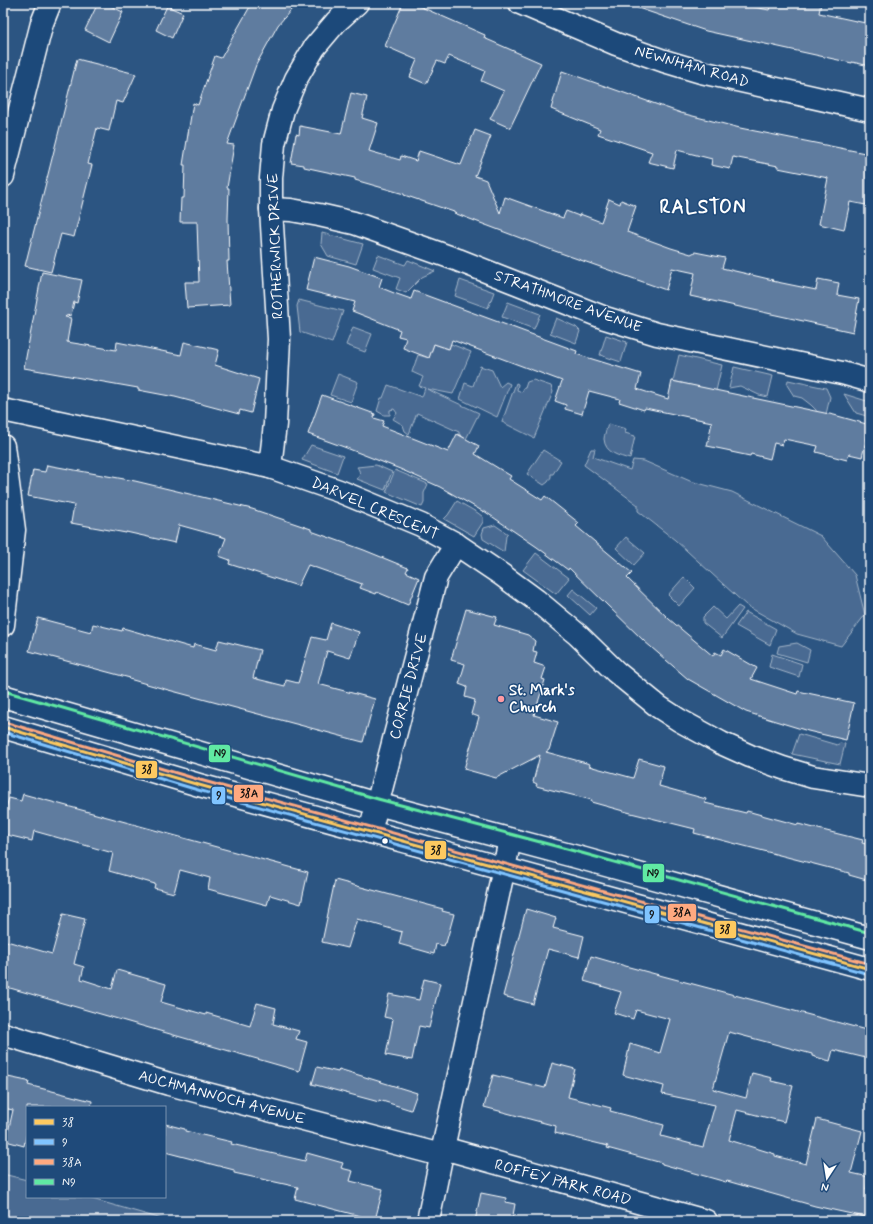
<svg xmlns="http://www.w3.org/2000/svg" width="873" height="1224" viewBox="0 0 873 1224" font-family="Mynerve,sans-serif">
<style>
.green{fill:#486b92;stroke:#a4b5c8}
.building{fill:#5e7c9f;stroke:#fff}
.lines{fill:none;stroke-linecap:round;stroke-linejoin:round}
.minor-casing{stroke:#fff;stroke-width:25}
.tertiary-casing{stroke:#fff;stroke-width:25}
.primary-casing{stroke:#fff;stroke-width:25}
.minor{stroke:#1f4a7a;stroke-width:22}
.tertiary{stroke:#1f4a7a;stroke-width:22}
.primary{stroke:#1f4a7a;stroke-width:22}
.bus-1-casing{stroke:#1f4a7a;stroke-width:6}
.bus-2-casing{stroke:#1f4a7a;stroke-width:6}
.bus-3-casing{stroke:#1f4a7a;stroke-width:6}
.bus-4-casing{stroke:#1f4a7a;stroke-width:6}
.bus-1{stroke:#fdc960;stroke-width:3}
.bus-2{stroke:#80c4ff;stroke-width:3}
.bus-3{stroke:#ffa980;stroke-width:3}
.bus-4{stroke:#60e9a3;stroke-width:3}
.poi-dot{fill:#ff9aa2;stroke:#1f4a7a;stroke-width:1.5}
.bus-dot{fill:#fff;stroke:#1f4a7a;stroke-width:1.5}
.labels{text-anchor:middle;stroke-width:3;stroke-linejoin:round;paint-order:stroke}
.street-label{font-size:15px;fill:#fff;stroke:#1f4a7a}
.poi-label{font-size:15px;font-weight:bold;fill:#fff;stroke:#1f4a7a;text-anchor:start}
.district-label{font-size:19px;font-weight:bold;letter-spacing:1px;fill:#fff;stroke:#1f4a7a}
.line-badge{stroke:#1f4a7a;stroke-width:1.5}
.pale-badge-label{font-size:11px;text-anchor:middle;font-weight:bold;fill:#111}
</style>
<rect width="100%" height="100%" fill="#2c5582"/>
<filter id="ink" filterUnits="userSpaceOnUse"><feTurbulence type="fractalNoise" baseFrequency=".025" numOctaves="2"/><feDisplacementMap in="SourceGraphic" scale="8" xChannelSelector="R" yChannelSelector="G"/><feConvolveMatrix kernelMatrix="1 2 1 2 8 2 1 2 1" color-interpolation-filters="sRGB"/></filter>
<g filter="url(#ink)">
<g class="green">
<polygon points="322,233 363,244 356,264 328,256 321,244"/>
<polygon points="378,255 405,265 408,260 435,271 422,277 406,293 396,289 400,278 373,268"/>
<polygon points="460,280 494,292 488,308 455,296"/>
<polygon points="299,300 343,311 332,343 300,332 297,306"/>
<polygon points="508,302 540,314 534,329 502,317"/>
<polygon points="556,318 576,327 580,331 576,343 550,333"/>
<polygon points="353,327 372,334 365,352 346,345"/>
<polygon points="606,335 627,342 621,362 600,355"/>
<polygon points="434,344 448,349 451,344 471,352 453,394 427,389 479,413 466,439 459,434 459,432 417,413 409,434 405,431 403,425 393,419 397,413 394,409 390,410 390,415 384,415 377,411 381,398 383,398 388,385 422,397 425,388 419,386 423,377 412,372 418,355 429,358"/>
<polygon points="679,355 722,365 716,391 673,381"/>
<polygon points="480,366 492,370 500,387 506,382 510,384 497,417 460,399 465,383 473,386"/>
<polygon points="734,367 773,376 768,397 759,395 740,386 729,388"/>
<polygon points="338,374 358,382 351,402 330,395"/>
<polygon points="533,380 551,386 553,392 534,438 502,422 516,383 518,384 517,390 522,392 524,388 525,388 527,382"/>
<polygon points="788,380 826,388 830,397 824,423 818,422 816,410 811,405 802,398 794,396 787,385"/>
<polygon points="844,394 870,402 870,417 856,413"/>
<path d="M608,424L626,429L625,433L635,436L630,459C619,456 605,453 604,439C604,435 607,428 608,424Z"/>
<polygon points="311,445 343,456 337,473 302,460"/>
<polygon points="591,449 595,449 593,457 630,470 633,460 644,461 690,481 732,492 821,536 855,575 865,615 841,646 797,634 747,606 675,540 638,511 638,505 584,465"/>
<polygon points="543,450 561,461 553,474 551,474 551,477 548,482 544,485 527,474"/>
<path d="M376,465L392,472L385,490L357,479C361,475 360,471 357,467Z"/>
<polygon points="395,470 428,484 424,493 424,503 422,507 386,492"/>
<polygon points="457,501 478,513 483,517 483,522 474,536 444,519 448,515"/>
<polygon points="495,525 508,534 506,536 504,552 483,539 482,534 484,528"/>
<polygon points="626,537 645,553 634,565 616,548"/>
<polygon points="536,553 569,578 556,594 523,570"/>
<polygon points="684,577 695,588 679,606 668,595"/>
<polygon points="573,589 596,608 590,615 568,595"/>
<polygon points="738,606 743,609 722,638 703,623 703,617 713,607 726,619"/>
<polygon points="746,612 776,629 770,645 736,626"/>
<polygon points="797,643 810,650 807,662 777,653 779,646"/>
<polygon points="772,654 802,664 799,677 769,667"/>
<polygon points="799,734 837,745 840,743 845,744 840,764 792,754"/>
<polygon points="3,1174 27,1180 27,1197 85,1197 169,1221 3,1221"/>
</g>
<g class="building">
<polygon points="98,3 104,3 123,12 109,42 85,30"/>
<polygon points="252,3 297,3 278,25 256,65 227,144 234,145 227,188 229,188 228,219 229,261 227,261 230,305 187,308 185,282 199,282 197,222 180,222 181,198 184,198 185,165 183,165 193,103 198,105 215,56 221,58"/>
<polygon points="403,3 412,3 485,35 484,38 541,63 510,128 490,119 504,91 481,81 485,71 449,56 445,64 437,61 426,84 410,77 417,60 385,46"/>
<polygon points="633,3 735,3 769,10 771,3 821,3 819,13 870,24 870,66 852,62 852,63 706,31 632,6"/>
<polygon points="167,6 183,13 172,38 156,30"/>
<polygon points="77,59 136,74 123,103 116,101 109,131 97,128 88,164 92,165 74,237 61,234 51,272 25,266"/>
<polygon points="562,71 681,113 740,128 870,154 870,186 866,205 850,202 844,230 819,224 828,178 778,168 778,166 733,157 730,169 711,165 712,159 677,150 673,168 648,162 652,152 598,134 600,129 551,109"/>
<polygon points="351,93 367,97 362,118 378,123 369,151 400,160 401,156 416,161 419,151 461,165 475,130 491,136 475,176 486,180 500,213 505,197 563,218 566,211 579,216 580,214 601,222 609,199 620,204 621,200 636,206 627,232 671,248 691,254 695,252 725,258 722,268 773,280 772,281 816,290 818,279 839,283 837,295 859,299 853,332 690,296 695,273 672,268 666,290 552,250 454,213 454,212 404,195 404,194 355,180 355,178 304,167 304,165 291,163 296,134 299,135 300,126 341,134"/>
<polygon points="314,257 349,266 382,278 379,287 394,293 411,299 414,291 577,351 576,354 641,374 637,389 668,399 672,381 834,415 870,425 862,457 849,454 847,460 816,452 818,446 784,439 782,445 774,443 770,459 751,454 750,456 731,452 731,451 707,446 712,422 645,408 644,410 619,402 620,399 589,391 582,414 565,409 566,405 555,401 562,381 452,340 449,349 434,344 429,358 403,348 406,338 398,336 400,330 352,311 355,302 306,290"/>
<polygon points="42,272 82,280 77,303 74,302 71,315 66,316 65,317 71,318 67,342 116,350 117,342 181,355 184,342 219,350 215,365 259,379 251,413 240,410 239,414 175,397 138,390 138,388 24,368"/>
<polygon points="322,395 375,414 374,418 384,421 382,426 448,452 457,434 479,446 475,454 511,476 509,479 542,500 545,496 579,523 576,526 632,573 627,578 669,619 713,656 715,652 721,655 724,649 757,668 751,679 797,694 798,691 854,703 846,740 808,731 746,712 688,679 644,641 569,568 568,570 537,547 484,511 484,512 440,487 400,469 344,447 308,434"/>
<polygon points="47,465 135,481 252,509 311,529 311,531 364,550 408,568 406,572 419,578 408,605 377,592 376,594 360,588 362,584 308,565 298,586 229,564 230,560 219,556 226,538 179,525 175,543 126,532 126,533 71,523 74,505 28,496 33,470 45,472"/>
<polygon points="466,609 497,617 494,625 528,635 535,641 533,651 537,652 534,663 546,667 542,679 545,680 534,715 558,722 549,750 546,752 590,764 589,766 633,778 639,759 664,766 659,786 706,799 705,803 746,813 747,811 798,825 798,824 863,840 862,843 870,845 870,881 849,875 849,873 694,833 695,829 627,812 591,802 592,800 536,786 537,784 533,782 540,755 496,778 464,769 479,717 471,714 475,700 465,697 467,687 459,684 465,664 451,660"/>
<polygon points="38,618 91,632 93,624 122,631 123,628 193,648 194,644 216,650 219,640 260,650 253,678 285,686 286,680 298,683 312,637 326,640 331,623 359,632 350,658 327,651 318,684 375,699 363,742 161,688 129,679 130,678 29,651"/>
<polygon points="23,794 308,872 301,904 270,895 267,905 208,889 210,878 180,870 174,893 154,888 155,884 109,871 113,853 34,831 32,841 3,834 3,818 9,798 21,801"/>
<polygon points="335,880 443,909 442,911 454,914 446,943 445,943 444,946 436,944 434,954 399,944 402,932 357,919 348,948 322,942"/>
<polygon points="526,909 556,918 553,928 584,936 579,957 548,949 533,1004 503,996"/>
<polygon points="63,914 85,919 74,964 84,967 81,979 112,989 117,970 166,984 161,1002 206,1015 206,1013 250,1026 257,1003 276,1008 273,1024 299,1031 296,1039 307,1042 299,1071 3,986 3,940 52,954"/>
<polygon points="591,956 629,967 870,1031 870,1059 833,1050 830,1061 812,1056 812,1054 729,1032 713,1089 746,1098 752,1073 772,1078 771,1081 793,1086 784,1122 737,1110 729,1140 775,1154 775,1156 806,1164 817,1119 862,1131 851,1173 869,1177 866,1189 870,1190 870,1218 815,1206 727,1181 726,1182 662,1164 662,1163 607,1148 608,1146 555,1133 556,1126 484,1107 493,1075 545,1088 552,1063 575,1069 568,1097 611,1108 610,1111 664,1125 661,1136 703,1147 715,1105 662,1094 664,1086 623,1075 630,1044 660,1053 670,1019 636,1010 633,1019 614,1013 621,992 584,981"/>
<polygon points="424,979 440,983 429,1028 419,1026 412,1060 386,1055 393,1019 384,1017 389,994 419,1000"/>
<polygon points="317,1067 338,1072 339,1069 417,1093 411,1110 379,1100 379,1102 312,1084"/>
<polygon points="3,1076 27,1081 29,1082 28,1085 92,1101 91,1107 27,1107 27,1132 24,1146 6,1141 13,1110 3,1108"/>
<polygon points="165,1124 185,1129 185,1131 232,1142 231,1144 305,1161 307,1153 343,1163 341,1168 353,1171 350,1181 383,1189 375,1220 295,1199 298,1187 234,1173 234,1170 165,1152"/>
<polygon points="481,1193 506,1198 505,1202 515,1204 512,1221 475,1221"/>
</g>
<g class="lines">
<defs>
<g id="minor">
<polyline points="520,3 616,44 664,61 701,72 870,110"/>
<polyline points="3,176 42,23 50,3"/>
<polyline points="271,209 291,210 319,215 354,223 458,260 605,318 657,334 842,373 870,381"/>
<polyline points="3,410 270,467 339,491 421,525 456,544 502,575 536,600 578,635 616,672 659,707 679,720 721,743 750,756 783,768 813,777 870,786"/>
<polyline points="3,446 14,530 3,625"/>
<polyline points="270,467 275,424 279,339 271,209 271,178 274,144 283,110 296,79 314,48 336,22 357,3"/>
<polyline points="370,832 436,577 456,544"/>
<polyline points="3,1034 169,1084 441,1155"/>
<polyline points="443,1148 706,1221"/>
</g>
<polyline id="tertiary" points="428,1221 443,1148 510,840"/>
<g id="primary">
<polyline points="3,696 377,804 577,857 870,938"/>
<polyline points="3,727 199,785 870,969"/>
</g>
</defs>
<use href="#minor" class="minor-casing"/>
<use href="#tertiary" class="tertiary-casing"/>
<use href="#primary" class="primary-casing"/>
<use href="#minor" class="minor"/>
<use href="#tertiary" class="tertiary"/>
<use href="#primary" class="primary"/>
<defs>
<polyline id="bus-1" points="3,727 199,785 870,969"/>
<polyline id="bus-2" points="3,732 198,790 869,974"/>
<polyline id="bus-3" points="4,722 200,780 870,964"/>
<polyline id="bus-4" points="4,691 378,799 578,852 870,933"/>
</defs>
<use href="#bus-1" class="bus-1-casing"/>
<use href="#bus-2" class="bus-2-casing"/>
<use href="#bus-3" class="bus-3-casing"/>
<use href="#bus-4" class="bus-4-casing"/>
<use href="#bus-1" class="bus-1"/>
<use href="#bus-2" class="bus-2"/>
<use href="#bus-3" class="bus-3"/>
<use href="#bus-4" class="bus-4"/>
</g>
</g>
<circle class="poi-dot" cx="501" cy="699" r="4"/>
<circle class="bus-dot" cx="385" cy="841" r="3.5"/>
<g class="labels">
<g class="street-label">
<text transform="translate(692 66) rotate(16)" y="5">NEWNHAM ROAD</text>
<text transform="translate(275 246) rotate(-92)" y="5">ROTHERWICK DRIVE</text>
<text transform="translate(568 301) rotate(20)" y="5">STRATHMORE AVENUE</text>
<text transform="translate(375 508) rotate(23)" y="5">DARVEL CRESCENT</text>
<text transform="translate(408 686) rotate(-75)" y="5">CORRIE DRIVE</text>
<text transform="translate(222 1097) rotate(15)" y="5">AUCHMANNOCH AVENUE</text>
<text transform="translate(563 1182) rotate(15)" y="5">ROFFEY PARK ROAD</text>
</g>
<g class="poi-label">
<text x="509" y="695">St. Mark's<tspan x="509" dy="17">Church</tspan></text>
</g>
<g class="district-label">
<text x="703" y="213">RALSTON</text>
</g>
</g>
<g class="line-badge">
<rect x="208" y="744" width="23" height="19" rx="4" fill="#60e9a3"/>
<rect x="135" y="760" width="23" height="19" rx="4" fill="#fdc960"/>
<rect x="233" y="784" width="31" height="19" rx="4" fill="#ffa980"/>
<rect x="211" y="786" width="15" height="19" rx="4" fill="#80c4ff"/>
<rect x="424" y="840" width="23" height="20" rx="4" fill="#fdc960"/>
<rect x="642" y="863" width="23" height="20" rx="4" fill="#60e9a3"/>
<rect x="667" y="903" width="30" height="19" rx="4" fill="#ffa980"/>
<rect x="644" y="905" width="16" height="19" rx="4" fill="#80c4ff"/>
<rect x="714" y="920" width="23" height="19" rx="4" fill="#fdc960"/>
</g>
<g class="pale-badge-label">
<text x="220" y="757">N9</text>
<text x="147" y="773">38</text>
<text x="249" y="797">38A</text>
<text x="219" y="799">9</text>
<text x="436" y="854">38</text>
<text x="653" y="877">N9</text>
<text x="682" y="916">38A</text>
<text x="652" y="918">9</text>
<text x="725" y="933">38</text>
</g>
<rect width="873" height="1224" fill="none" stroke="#1f4a7a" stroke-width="16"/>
<rect x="8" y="8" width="857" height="1208" fill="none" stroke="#fff" stroke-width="1.5" filter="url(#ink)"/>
<rect x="26" y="1106" width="140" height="92" fill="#1f4a7a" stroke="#7992af"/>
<rect x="34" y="1119" width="20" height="6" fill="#fdc960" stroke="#7992af"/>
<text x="62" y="1126" font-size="12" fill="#ffffff">38</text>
<rect x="34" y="1139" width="20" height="6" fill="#80c4ff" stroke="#7992af"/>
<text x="62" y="1146" font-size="12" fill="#ffffff">9</text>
<rect x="34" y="1159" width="20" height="6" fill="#ffa980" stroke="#7992af"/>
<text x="62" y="1166" font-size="12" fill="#ffffff">38A</text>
<rect x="34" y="1179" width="20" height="6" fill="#60e9a3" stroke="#7992af"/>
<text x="62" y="1186" font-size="12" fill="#ffffff">N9</text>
<g transform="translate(827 1178) rotate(192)" stroke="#1f4a7a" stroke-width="3" paint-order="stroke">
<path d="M0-3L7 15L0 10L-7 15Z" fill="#ffffff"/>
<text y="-6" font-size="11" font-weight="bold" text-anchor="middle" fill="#ffffff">N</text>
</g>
</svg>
